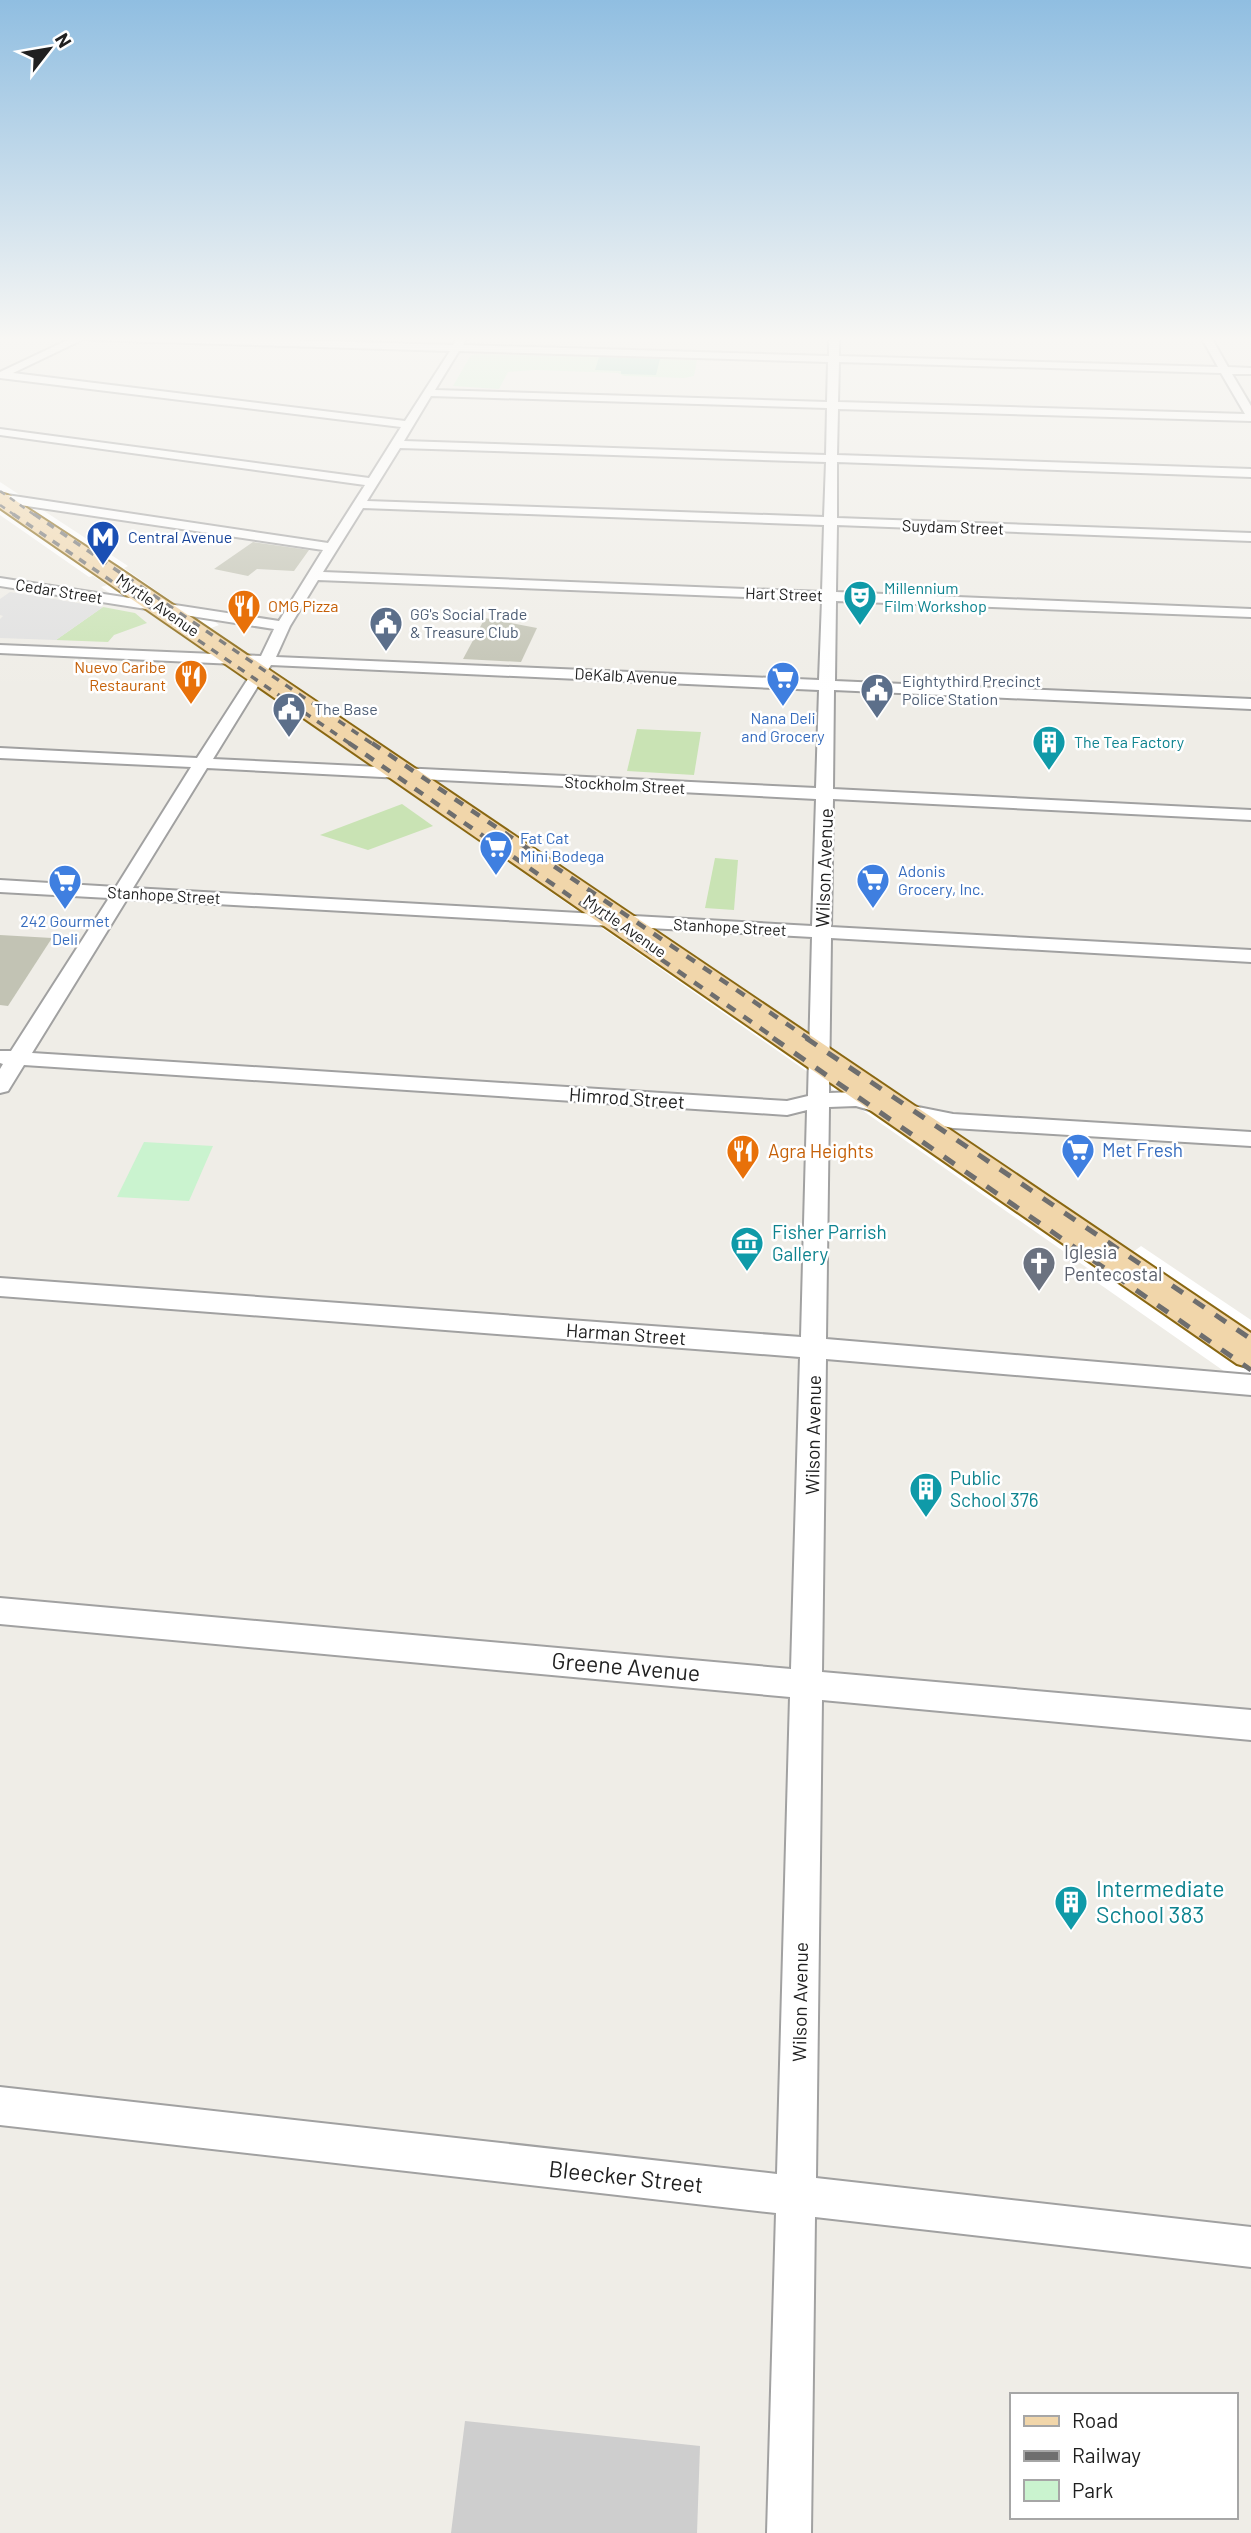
<svg xmlns="http://www.w3.org/2000/svg" width="1251" height="2533" viewBox="0 0 1251 2533" font-family="Barlow,sans-serif">
<style>
.religious{fill:#cecece}
.construction{fill:#c2c3b4}
.grass{fill:#c9e3b4}
.park{fill:#caf3cf}
.pitch{fill:#8fd4bd}
.parking{fill:#e0e0e0}
.pier{fill:#fff}
.lines{fill:none;stroke-linecap:round;stroke-linejoin:round}
.street-casing{stroke:#a1a1a1;stroke-width:4}
.primary-casing{stroke:#896712;stroke-width:4}
.street{fill:#fff;fill-rule:evenodd}
.primary{fill:#f1d6aa;fill-rule:evenodd}
.rail-far3{stroke:#6e6e6e;stroke-width:2.5;stroke-dasharray:6 6;stroke-linecap:butt}
.rail-far2{stroke:#6e6e6e;stroke-width:3.5;stroke-dasharray:8 8;stroke-linecap:butt}
.rail-far1{stroke:#6e6e6e;stroke-width:4.5;stroke-dasharray:10 10;stroke-linecap:butt}
.rail{stroke:#6e6e6e;stroke-width:5;stroke-dasharray:13 13;stroke-linecap:butt}
.labels{text-anchor:middle;stroke-width:5;stroke-linejoin:round;paint-order:stroke}
.far-street-label{font-size:16px;fill:#202020;stroke:#fff}
.far-transit-label{font-size:16px;fill:#164399;stroke:#fff;text-anchor:start}
.far-culture-label{font-size:16px;fill:#0d838f;stroke:#fff;text-anchor:start}
.far-food-label{font-size:16px;fill:#c56008;stroke:#fff;text-anchor:start}
.far-service-label{font-size:16px;fill:#4e5e75;stroke:#fff;text-anchor:start}
.far-shop-label{font-size:16px;fill:#366cbe;stroke:#fff}
.street-label{font-size:19px;fill:#202020;stroke:#fff}
.shop-label{font-size:19px;fill:#366cbe;stroke:#fff;text-anchor:start}
.food-label{font-size:19px;fill:#c56008;stroke:#fff;text-anchor:start}
.culture-label{font-size:19px;fill:#0d838f;stroke:#fff;text-anchor:start}
.worship-label{font-size:19px;fill:#5b616d;stroke:#fff;text-anchor:start}
.near-street-label{font-size:23px;fill:#202020;stroke:#fff}
.near-culture-label{font-size:23px;fill:#0d838f;stroke:#fff;text-anchor:start}
</style>
<rect width="100%" height="100%" fill="#efede7"/>
<polygon class="religious" points="465,2421 700,2446 697,2533 451,2533"/>
<g class="construction">
<polygon points="253,542 309,550 294,571 257,569 248,576 214,569"/>
<polygon points="485,618 537,628 521,662 463,659"/>
<polygon points="0,935 52,938 8,1006 0,1005"/>
</g>
<g class="grass">
<polygon points="103,607 135,613 147,623 114,635 108,642 56,640"/>
<polygon points="637,729 701,732 694,775 627,771"/>
<polygon points="402,804 433,826 368,850 320,835"/>
<polygon points="715,858 738,860 734,910 705,908"/>
</g>
<g class="park">
<polygon points="478,354 697,360 694,376 684,378 624,376 618,373 535,370 508,372 499,389 453,386 471,355"/>
<polygon points="144,1142 213,1146 189,1201 117,1197"/>
</g>
<polygon class="pitch" points="599,357 660,359 656,375 621,374 621,371 595,370"/>
<polygon class="parking" points="10,592 103,607 56,640 0,638 0,619 3,616 0,615 0,599"/>
<polygon class="pier" points="0,482 128,566 124,568 193,616 203,613 219,625 211,628 1133,1252 1141,1246 1251,1320 1251,1390 1088,1276 1093,1272 355,755 126,597 118,599 101,587 107,585 93,576 89,577 0,515"/>
<g class="lines">
<defs>
<path id="street" d="M74,337H187L453,345L458,337H468L463,345L829,356V337H839V356L1218,367L1201,337H1211L1228,367L1251,368V374H1232L1251,406V421L838,409L837,455L1251,469V477L837,462V518L1251,533V541L837,525L836,592L1251,609V617L836,601L835,681L1251,699V709L834,690L833,789L1251,810V820L833,799L831,927L1251,950V962L831,938L829,1093L857,1092L893,1102L953,1114L1251,1132V1146L953,1128L890,1116L856,1106L829,1107L826,1339L1251,1375V1395L826,1359L822,1672L1251,1710V1740L822,1700L816,2178L1251,2227V2267L815,2217L811,2533H767L776,2213L0,2125V2087L777,2174L790,1697L0,1624V1598L791,1669L800,1357L0,1296V1278L801,1337L807,1110L787,1115L24,1065L8,1091L0,1093V1069L3,1064L0,1063V1051H11L109,898L0,892V880L116,887L191,767L0,758V748L197,758L257,665L0,653V645L261,656L274,629L0,586V578L279,621L323,550L0,502V494L328,543L365,485L0,435V429L369,478L401,427L0,378V372ZM86,338L90,340L450,351L405,421L13,373ZM459,351L828,362L827,402L435,390ZM839,362L1221,373L1245,414L838,402ZM431,396L827,408L826,455L404,441ZM400,448L826,462L824,517L367,501ZM363,508L824,525L822,592L323,572ZM318,580L822,600L819,680L276,657L290,626ZM271,665L819,690L816,788L213,759ZM207,768L816,799L812,926L133,888ZM127,899L812,937L808,1096L787,1101L32,1053Z"/>
<polygon id="primary" points="0,493 7,495 117,567 1251,1333 1251,1368 1237,1364 0,508"/>
</defs>
<use href="#street" class="street-casing"/>
<use href="#primary" class="primary-casing"/>
<use href="#street" class="street"/>
<use href="#primary" class="primary"/>
<g class="rail-far3">
<polyline points="0,491 36,516"/>
<polyline points="0,505 16,516"/>
</g>
<g class="rail-far2">
<polyline points="13,514 352,745"/>
<polyline points="34,514 374,745"/>
</g>
<g class="rail-far1">
<polyline points="349,743 776,1039"/>
<polyline points="372,743 809,1039"/>
</g>
<g class="rail">
<polyline points="773,1038 1251,1370"/>
<polyline points="806,1038 1251,1339"/>
</g>
</g>
<linearGradient id="sky" x2="0" y2="1"><stop stop-color="#90bee1"/><stop offset="0.49" stop-color="#f8f7f4"/><stop offset="1" stop-color="#f8f7f4" stop-opacity="0"/></linearGradient>
<rect width="1251" height="692" fill="url(#sky)"/>
<defs>
<symbol id="metro-pin" viewBox="-11 -11 22 30"><path d="M0 17L-7.5 6A9.5 9.5 0 1 1 7.5 6Z" fill="#1a4fb4" stroke="#fff"/><path d="M-5.5 5V-5H-3L0 0L3-5H5.5V5H3V-.5L0 4L-3-.5V5Z" fill="#fff"/></symbol>
<symbol id="theatre-pin" viewBox="-11 -11 22 30"><path d="M0 17L-7.5 6A9.5 9.5 0 1 1 7.5 6Z" fill="#0f9aa8" stroke="#fff"/><path d="M-5-5.5Q0-4 5-5.5V0Q5 5 0 6Q-5 5-5 0ZM-3.3-2.5H-1v1.5H-3.3ZM1-2.5H3.3v1.5H1ZM-2.8 1Q0 5.5 2.8 1Z" fill="#fff"/></symbol>
<symbol id="restaurant-pin" viewBox="-11 -11 22 30"><path d="M0 17L-7.5 6A9.5 9.5 0 1 1 7.5 6Z" fill="#e8710a" stroke="#fff"/><path d="M-5-6h1v4h1v-4h1v4h1v-4h1v5L-1.5 .5V6h-2V.5L-5-1ZM5-6V6H3V1.5H1.5Q1.5-4 5-6Z" fill="#fff"/></symbol>
<symbol id="civic-pin" viewBox="-11 -11 22 30"><path d="M0 17L-7.5 6A9.5 9.5 0 1 1 7.5 6Z" fill="#5c6f8a" stroke="#fff"/><path d="M-.6-6.5H3V-4.5H.6V-3L4-1V1h2V6H-6V1h2V-1L-.6-3ZM-1.2 2.5V6h2.4V2.5Z" fill="#fff"/></symbol>
<symbol id="supermarket-pin" viewBox="-11 -11 22 30"><path d="M0 17L-7.5 6A9.5 9.5 0 1 1 7.5 6Z" fill="#3f7fe0" stroke="#fff"/><path d="M-6-5.5h2.5l.6 2H6L4.5 2H-2.5L-4.4-4H-6ZM-1.5 3.2a1.3 1.3 0 1 0 .1 0ZM3 3.2a1.3 1.3 0 1 0 .1 0Z" fill="#fff"/></symbol>
<symbol id="building-pin" viewBox="-11 -11 22 30"><path d="M0 17L-7.5 6A9.5 9.5 0 1 1 7.5 6Z" fill="#0f9aa8" stroke="#fff"/><path d="M-4-6H4V6H1V3H-1V6H-4ZM-2.5-4.3h1.7v1.8h-1.7ZM.8-4.3h1.7v1.8H.8ZM-2.5-1h1.7V.8h-1.7ZM.8-1h1.7V.8H.8Z" fill="#fff"/></symbol>
<symbol id="museum-pin" viewBox="-11 -11 22 30"><path d="M0 17L-7.5 6A9.5 9.5 0 1 1 7.5 6Z" fill="#0f9aa8" stroke="#fff"/><path d="M0-6L6-3V-2H-6V-3ZM-5-1h2V3h-2ZM-1-1h2V3h-2ZM3-1h2V3H3ZM-6 4H6V6H-6Z" fill="#fff"/></symbol>
<symbol id="church-pin" viewBox="-11 -11 22 30"><path d="M0 17L-7.5 6A9.5 9.5 0 1 1 7.5 6Z" fill="#6b7280" stroke="#fff"/><path d="M-1.2-6h2.4v3.5h3.3v2.4h-3.3V6h-2.4V-.1h-3.3v-2.4h3.3Z" fill="#fff"/></symbol>
</defs>
<g fill-rule="evenodd">
<use href="#metro-pin" x="84" y="518" width="38" height="52"/>
<use href="#theatre-pin" x="841" y="578" width="38" height="52"/>
<use href="#restaurant-pin" x="225" y="587" width="38" height="52"/>
<use href="#civic-pin" x="367" y="604" width="38" height="52"/>
<use href="#restaurant-pin" x="172" y="657" width="38" height="52"/>
<use href="#supermarket-pin" x="764" y="659" width="38" height="52"/>
<use href="#civic-pin" x="858" y="671" width="38" height="52"/>
<use href="#civic-pin" x="270" y="690" width="38" height="52"/>
<use href="#building-pin" x="1030" y="723" width="38" height="52"/>
<use href="#supermarket-pin" x="477" y="828" width="38" height="52"/>
<use href="#supermarket-pin" x="854" y="861" width="38" height="52"/>
<use href="#supermarket-pin" x="46" y="862" width="38" height="52"/>
<use href="#supermarket-pin" x="1059" y="1131" width="38" height="52"/>
<use href="#restaurant-pin" x="724" y="1132" width="38" height="52"/>
<use href="#museum-pin" x="728" y="1224" width="38" height="52"/>
<use href="#church-pin" x="1020" y="1244" width="38" height="52"/>
<use href="#building-pin" x="907" y="1470" width="38" height="52"/>
<use href="#building-pin" x="1052" y="1883" width="38" height="52"/>
</g>
<g class="labels">
<g class="far-street-label">
<text transform="translate(953 527) rotate(2)" y="6">Suydam Street</text>
<text transform="translate(59 591) rotate(9)" y="6">Cedar Street</text>
<text transform="translate(784 594) rotate(2)" y="6">Hart Street</text>
<text transform="translate(158 605) rotate(35)" y="6">Myrtle Avenue</text>
<text transform="translate(626 676) rotate(3)" y="6">DeKalb Avenue</text>
<text transform="translate(625 785) rotate(3)" y="6">Stockholm Street</text>
<text transform="translate(164 895) rotate(3)" y="6">Stanhope Street</text>
<text transform="translate(625 926) rotate(35)" y="6">Myrtle Avenue</text>
<text transform="translate(730 927) rotate(3)" y="6">Stanhope Street</text>
</g>
<g class="far-transit-label">
<text x="128" y="543">Central Avenue</text>
</g>
<g class="far-culture-label">
<text x="884" y="594">Millennium<tspan x="884" dy="18">Film Workshop</tspan></text>
<text x="1074" y="748">The Tea Factory</text>
</g>
<g class="far-food-label">
<text x="268" y="612">OMG Pizza</text>
<text x="166" y="673" text-anchor="end">Nuevo Caribe<tspan x="166" dy="18">Restaurant</tspan></text>
</g>
<g class="far-service-label">
<text x="410" y="620">GG's Social Trade<tspan x="410" dy="18">&amp; Treasure Club</tspan></text>
<text x="902" y="687">Eightythird Precinct<tspan x="902" dy="18">Police Station</tspan></text>
<text x="314" y="715">The Base</text>
</g>
<g class="far-shop-label">
<text x="783" y="724">Nana Deli<tspan x="783" dy="18">and Grocery</tspan></text>
<text x="520" y="844" text-anchor="start">Fat Cat<tspan x="520" dy="18">Mini Bodega</tspan></text>
<text x="898" y="877" text-anchor="start">Adonis<tspan x="898" dy="18">Grocery, Inc.</tspan></text>
<text x="65" y="927">242 Gourmet<tspan x="65" dy="18">Deli</tspan></text>
</g>
<g class="street-label">
<text transform="translate(824 868) rotate(-88)" y="7">Wilson Avenue</text>
<text transform="translate(627 1098) rotate(4)" y="7">Himrod Street</text>
<text transform="translate(626 1334) rotate(4)" y="7">Harman Street</text>
<text transform="translate(813 1435) rotate(-89)" y="7">Wilson Avenue</text>
<text transform="translate(800 2002) rotate(-89)" y="7">Wilson Avenue</text>
</g>
<g class="shop-label">
<text x="1102" y="1157">Met Fresh</text>
</g>
<g class="food-label">
<text x="768" y="1158">Agra Heights</text>
</g>
<g class="culture-label">
<text x="772" y="1239">Fisher Parrish<tspan x="772" dy="22">Gallery</tspan></text>
<text x="950" y="1485">Public<tspan x="950" dy="22">School 376</tspan></text>
</g>
<g class="worship-label">
<text x="1064" y="1259">Iglesia<tspan x="1064" dy="22">Pentecostal</tspan></text>
</g>
<g class="near-street-label">
<text transform="translate(626 1667) rotate(5)" y="8">Greene Avenue</text>
<text transform="translate(626 2177) rotate(6)" y="8">Bleecker Street</text>
</g>
<g class="near-culture-label">
<text x="1096" y="1897">Intermediate<tspan x="1096" dy="26">School 383</tspan></text>
</g>
</g>
<rect x="1010" y="2393" width="228" height="126" fill="#ffffff" stroke="#a6a6a6" stroke-width="2"/>
<rect x="1024" y="2416" width="35" height="10" fill="#f1d6aa" stroke="#a6a6a6" stroke-width="2"/>
<text x="1072" y="2428" font-size="21" fill="#202020">Road</text>
<rect x="1024" y="2451" width="35" height="10" fill="#6e6e6e" stroke="#a6a6a6" stroke-width="2"/>
<text x="1072" y="2463" font-size="21" fill="#202020">Railway</text>
<rect x="1024" y="2480" width="35" height="21" fill="#caf3cf" stroke="#a6a6a6" stroke-width="2"/>
<text x="1072" y="2498" font-size="21" fill="#202020">Park</text>
<g transform="translate(49 49) rotate(59)" stroke="#ffffff" stroke-width="5" paint-order="stroke">
<path d="M0-5L12 26L0 18L-12 26Z" fill="#202020"/>
<text y="-10" font-size="19" font-weight="bold" text-anchor="middle" fill="#202020">N</text>
</g>
</svg>
